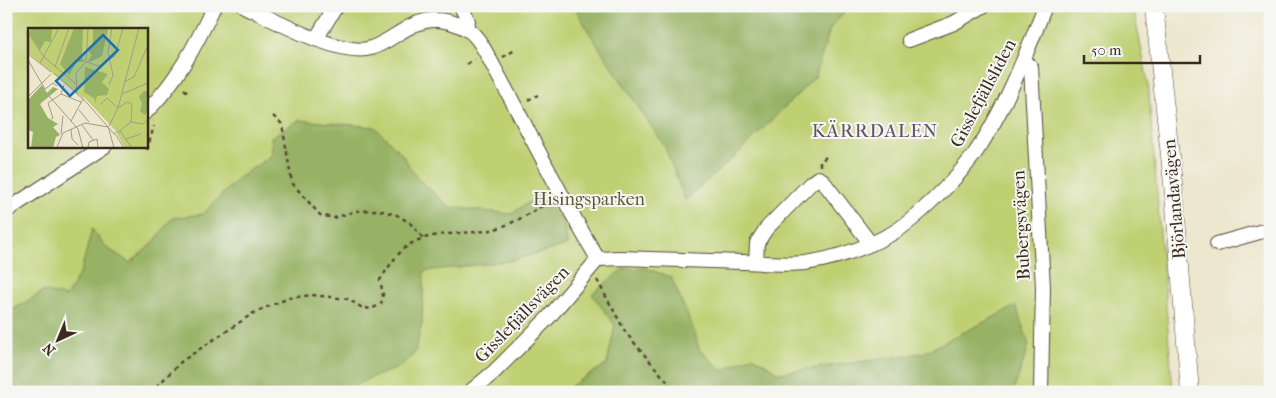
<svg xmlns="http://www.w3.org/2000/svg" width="1276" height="398" viewBox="0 0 1276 398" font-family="'IM FELL French Canon',serif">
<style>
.green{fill:#bfd073;stroke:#7d7d48;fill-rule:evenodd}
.forest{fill:#97b265;stroke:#696e42}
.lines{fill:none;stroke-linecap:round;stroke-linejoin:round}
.minor-casing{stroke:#564638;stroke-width:16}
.tertiary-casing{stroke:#564638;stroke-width:19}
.path{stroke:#564638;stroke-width:2.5;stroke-dasharray:4 4;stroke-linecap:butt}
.minor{stroke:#fff;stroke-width:14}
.tertiary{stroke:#fff;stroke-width:18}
.labels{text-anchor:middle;stroke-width:4;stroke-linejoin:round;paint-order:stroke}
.street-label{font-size:18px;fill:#3b2a1e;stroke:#f6f6f2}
.park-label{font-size:18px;fill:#5c5433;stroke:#f6f6f2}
.neighbourhood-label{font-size:19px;letter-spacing:1px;fill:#635466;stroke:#f6f6f2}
.inset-road{fill:none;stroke:#a59b88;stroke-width:1}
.view{fill:#1f6fb2;fill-opacity:0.15;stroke:#1f6fb2;stroke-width:2.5}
.inset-edge{fill:none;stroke:#3b2a1e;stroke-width:2.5}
</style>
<rect width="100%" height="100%" fill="#f6f6f2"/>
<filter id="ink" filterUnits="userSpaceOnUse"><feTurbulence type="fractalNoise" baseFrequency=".02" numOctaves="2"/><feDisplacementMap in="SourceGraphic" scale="10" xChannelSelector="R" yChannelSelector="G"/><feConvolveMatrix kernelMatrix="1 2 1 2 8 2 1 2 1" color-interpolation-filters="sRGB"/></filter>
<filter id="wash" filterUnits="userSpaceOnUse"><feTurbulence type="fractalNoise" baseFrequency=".0096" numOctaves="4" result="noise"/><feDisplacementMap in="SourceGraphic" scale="20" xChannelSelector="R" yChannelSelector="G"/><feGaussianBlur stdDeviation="1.12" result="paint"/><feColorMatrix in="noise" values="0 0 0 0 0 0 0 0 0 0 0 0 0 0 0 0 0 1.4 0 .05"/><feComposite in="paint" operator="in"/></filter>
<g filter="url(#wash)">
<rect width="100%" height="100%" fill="#ece7ce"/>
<path class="green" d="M6,6H1133L1148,83L1173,392H6ZM29,29H146V146H29Z"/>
<g class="forest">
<polygon points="574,6 850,6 830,29 815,77 734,157 685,200 665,147 592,37"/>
<polygon points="299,120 375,127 401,153 418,179 450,207 511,214 526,204 540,198 563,222 568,245 510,261 424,271 422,323 415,353 398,368 367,379 346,392 6,392 7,313 44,291 66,297 81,271 92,229 106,247 130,263 154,242 172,218 203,214 237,179 272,155 271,137"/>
<polygon points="645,268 671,277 695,333 699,349 722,370 753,356 779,373 923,353 1016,306 1029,345 1013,392 567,392 571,386 607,364 615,325 592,294 623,269"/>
</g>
</g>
<g filter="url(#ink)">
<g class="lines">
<defs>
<g id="minor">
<path d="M244,6C272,19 342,58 371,48C393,41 411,19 436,20C447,20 466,26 474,35C481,42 485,51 490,60C499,77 508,93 517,110C543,160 569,211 598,259"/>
<polyline points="461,6 468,21 465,28"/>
<polyline points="316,39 336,6"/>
<polyline points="909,40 954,23 983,6"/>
<polyline points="1024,60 1031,67 1043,287 1041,392"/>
<path d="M146,112C177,81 196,45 214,6"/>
<polyline points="6,211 105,146"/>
<polyline points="1217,244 1270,229"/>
<path d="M598,259L620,258C661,259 703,261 745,262C764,263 786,265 805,263C834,259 865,248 891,234C916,220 956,179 973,156C1003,114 1026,55 1045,6"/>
<polyline points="756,262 757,243 766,229 810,184 818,178 822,180 871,244"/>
<polyline points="470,392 494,372 549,317 598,259"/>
</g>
<polyline id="tertiary" points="1154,6 1174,193 1190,392"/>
</defs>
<use href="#minor" class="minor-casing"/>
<use href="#tertiary" class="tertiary-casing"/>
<g class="path">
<polyline points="503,57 515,50"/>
<polyline points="467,64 474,59"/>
<polyline points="184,89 190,94"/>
<polyline points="528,100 538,95"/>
<polyline points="273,116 282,124 292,183 320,215 334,218 356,211 379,210 397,215 410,223 423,238"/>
<polyline points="147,150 154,126"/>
<polyline points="820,166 820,162 826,157"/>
<polyline points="597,280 626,333 676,392"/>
<polyline points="476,353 484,361"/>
<polyline points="757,389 758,392"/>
<path d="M151,392L182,361L255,312L289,298L312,295L348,299L361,307L371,309L381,304L383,294L380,280C388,268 395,256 406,247C429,229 469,236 495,229C515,223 532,212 550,201"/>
</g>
<use href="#minor" class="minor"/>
<use href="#tertiary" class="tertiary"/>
</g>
</g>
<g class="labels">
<g class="street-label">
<text transform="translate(983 93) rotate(-62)" y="6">Gisslefjällsliden</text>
<text transform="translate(1174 199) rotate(-95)" y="6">Björlandavägen</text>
<text transform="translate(1021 225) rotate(-93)" y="6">Bubergsvägen</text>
<text transform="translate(522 314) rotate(-46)" y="6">Gisslefjällsvägen</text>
</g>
<g class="park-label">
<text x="589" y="205">Hisingsparken</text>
</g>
<g class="neighbourhood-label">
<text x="875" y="137">KÄRRDALEN</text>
</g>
</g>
<g transform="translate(28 28)">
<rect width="120" height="120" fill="#ece7ce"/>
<path d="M0,0H120V120H97L87,102L55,68L57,72L0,25Z" fill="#bfd073"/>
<path d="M4,0H24L23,14L17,13L12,22L1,5ZM46,0H55L54,30L57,34H49L41,47L32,36ZM65,0L80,1L74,28L62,34L60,33L64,27L61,24L65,15ZM57,39L80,46L74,54L81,61L79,67L69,68L67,76V71L56,64ZM14,57L19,65L25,59L30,61L12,76L20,90L30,96L25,99L32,107L28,109L25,120H3L5,104L0,102V72ZM116,63H120V82L117,87L112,83L114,76L111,68Z" fill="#97b265"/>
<path class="inset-road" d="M0,5L16,29L49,57M0,26L23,44M0,32L17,61L25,55L29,58M58,34L71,38L87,28L95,0M58,34L60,0M12,35L31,0M27,39L41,0M26,45L59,75L87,107V104M96,54L106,49L120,17M36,57L33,66L53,74M81,57L85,47L80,24L84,0M49,66L48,45L58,34M94,66L120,55M21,68L50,101L55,120M0,69L23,46M73,76L79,70L90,80L99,74L104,76L103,94L89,105M51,82L61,94M23,91L25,90L20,75L33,66M43,93L55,71M103,94L115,96L120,91M54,97L65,112M80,98L86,120M81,98L90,80L111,0M43,101L44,111L50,117M92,103L104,120M33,106L35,88M88,107L96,120M98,111L113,106M29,119L35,105L57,95L80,99M60,120L61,114L69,111L70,120"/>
<path class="view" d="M75,7L90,22L42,68L28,53Z"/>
<rect width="120" height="120" class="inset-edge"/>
</g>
<rect width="1276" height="398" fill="none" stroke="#f6f6f2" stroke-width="25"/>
<g transform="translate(58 340) rotate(224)" stroke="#f6f6f2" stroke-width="4" paint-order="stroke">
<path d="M0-4L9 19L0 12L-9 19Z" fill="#3b2a1e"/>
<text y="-8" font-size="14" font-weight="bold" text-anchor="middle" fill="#3b2a1e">N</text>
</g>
<path d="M1084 55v8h116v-8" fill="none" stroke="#3b2a1e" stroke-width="2.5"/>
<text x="1091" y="55" font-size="15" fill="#3b2a1e" stroke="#f6f6f2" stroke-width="4" paint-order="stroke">50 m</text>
</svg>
